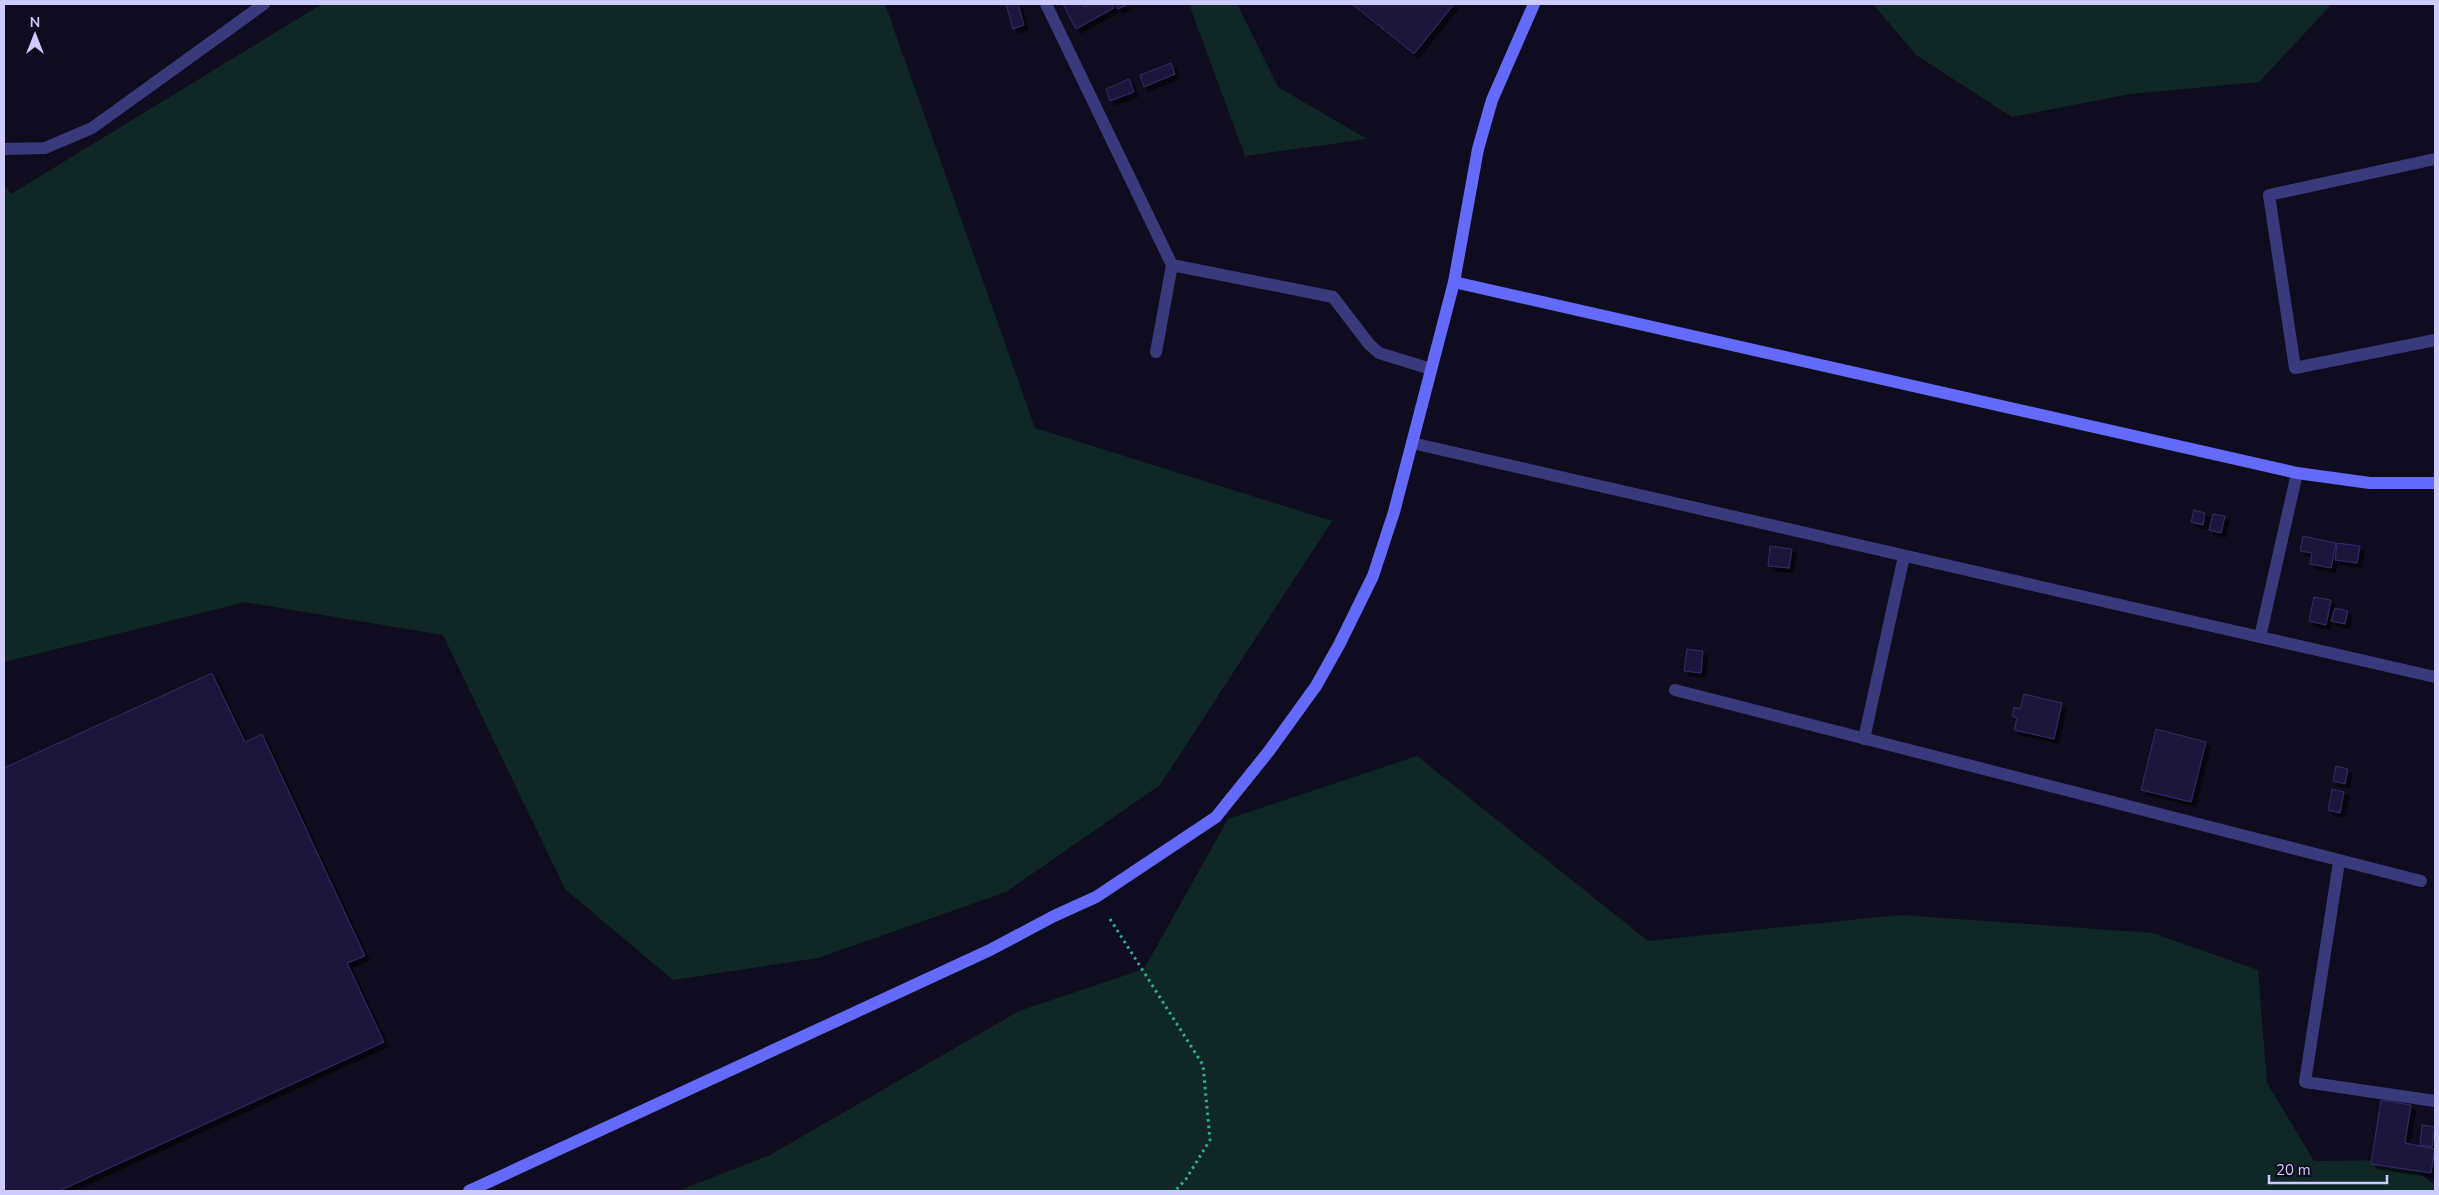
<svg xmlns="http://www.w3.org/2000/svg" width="2439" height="1195" viewBox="0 0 2439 1195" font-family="'Nunito Sans',sans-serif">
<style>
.green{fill:#102825}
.building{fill:#1e193e;stroke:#342c6a;filter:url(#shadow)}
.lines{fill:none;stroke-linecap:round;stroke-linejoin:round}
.path{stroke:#30ac9d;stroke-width:3;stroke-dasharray:2.5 4;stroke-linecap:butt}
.street{stroke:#383a7c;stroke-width:12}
.secondary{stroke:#646afb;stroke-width:12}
</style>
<defs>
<filter id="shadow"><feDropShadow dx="4.5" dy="4.5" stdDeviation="0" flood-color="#0009"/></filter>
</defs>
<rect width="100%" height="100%" fill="#0e0c1e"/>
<g class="green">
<polygon points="322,4 885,4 1035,428 1332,521 1160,785 1006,892 818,958 673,980 565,889 443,635 245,602 4,662 4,185 11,194"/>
<polygon points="1189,4 1237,4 1278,87 1367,139 1245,156"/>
<polygon points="1873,4 2332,4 2259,82 2130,94 2012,117 1916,55"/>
<polygon points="1417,756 1648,941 1899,915 2152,933 2258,970 2267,1083 2314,1161 2402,1160 2435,1185 2435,1191 678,1191 770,1155 1019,1011 1144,969 1228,819"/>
</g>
<g class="building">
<polygon points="1006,4 1018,4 1024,25 1013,29"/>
<polygon points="1063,4 1083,4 1084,7 1091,4 1112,4 1114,8 1076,29"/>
<polygon points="1115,4 1128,4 1118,9"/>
<polygon points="1352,4 1454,4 1414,54"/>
<polygon points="1171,63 1175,74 1144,87 1140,75"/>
<polygon points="1129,79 1134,92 1110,101 1106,89"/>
<polygon points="2194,510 2205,513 2203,525 2191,522"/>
<polygon points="2213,514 2225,516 2221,533 2209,530"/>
<polygon points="2303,536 2336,543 2331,568 2310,564 2312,553 2300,551"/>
<polygon points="2337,543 2360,546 2357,563 2335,560"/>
<polygon points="1770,546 1792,549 1789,568 1768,566"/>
<polygon points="2314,597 2331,600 2326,625 2309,621"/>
<polygon points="2335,608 2348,611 2345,624 2331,621"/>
<polygon points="1687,649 1703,651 1701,673 1684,671"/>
<polygon points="212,673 245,742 262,734 365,956 347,963 384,1042 59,1191 4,1191 4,768"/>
<polygon points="2024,694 2062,703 2054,739 2014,730 2017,718 2012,716 2014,707 2020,709"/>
<polygon points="2156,729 2206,742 2191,802 2141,790"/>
<polygon points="2336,766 2348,769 2345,784 2333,781"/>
<polygon points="2332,789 2344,792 2340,813 2328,810"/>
<polygon points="2381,1100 2411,1105 2405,1143 2435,1149 2431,1173 2371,1164"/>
<polygon points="2422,1125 2435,1127 2432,1147 2420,1145"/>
</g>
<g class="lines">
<polyline class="path" points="1110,919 1203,1065 1210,1140 1186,1179 1175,1191"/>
<g class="street">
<polyline points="1046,4 1172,265 1333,297 1369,344 1379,353 1431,369"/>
<polyline points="4,149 45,148 92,128 264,4"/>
<polyline points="2435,159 2269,195 2295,368 2435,340"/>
<polyline points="1156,352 1172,265"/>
<polyline points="1412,443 2435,677"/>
<polyline points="2260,637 2297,473"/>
<polyline points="1675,690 2421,881"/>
<polyline points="1864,739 1904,556"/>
<polyline points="2339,862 2305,1082 2435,1101"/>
</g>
<g class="secondary">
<polyline points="1454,282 2297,473 2370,483 2435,483"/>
<polyline points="469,1191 990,950 1054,916 1096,897 1216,817 1269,751 1316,686 1339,645 1373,576 1394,512 1454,282 1478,149 1492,100 1534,4"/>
</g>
</g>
<rect width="2439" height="1195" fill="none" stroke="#cdcbfe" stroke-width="10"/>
<g transform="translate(35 35)" stroke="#0e0c1e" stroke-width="4" paint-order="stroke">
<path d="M0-4L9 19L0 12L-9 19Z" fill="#cdcbfe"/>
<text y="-8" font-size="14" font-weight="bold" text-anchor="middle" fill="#cdcbfe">N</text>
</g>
<path d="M2269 1175v8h118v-8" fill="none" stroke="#cdcbfe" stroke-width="2.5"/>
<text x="2276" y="1175" font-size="15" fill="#cdcbfe" stroke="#0e0c1e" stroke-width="4" paint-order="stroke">20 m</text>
</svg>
